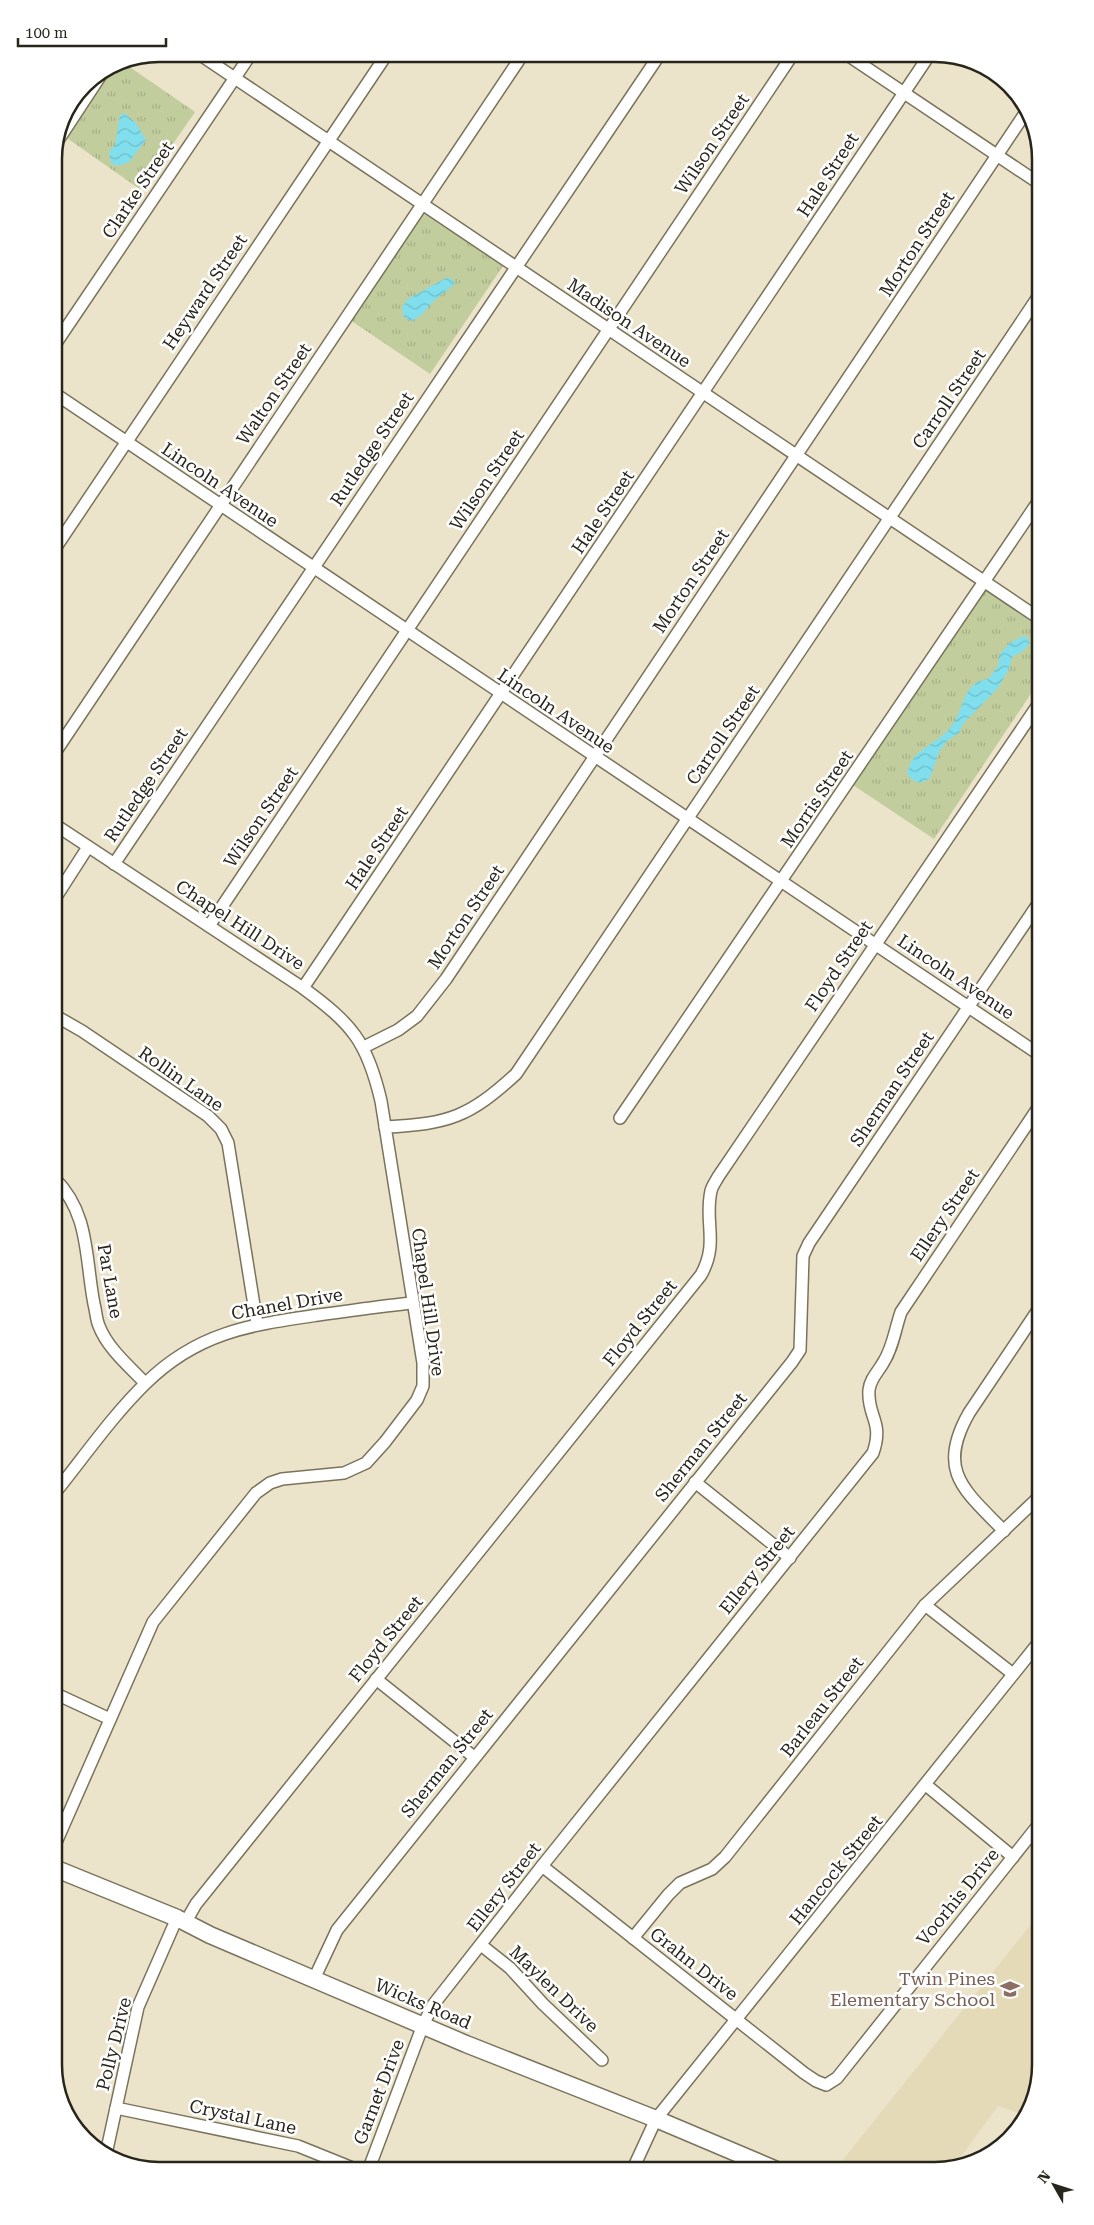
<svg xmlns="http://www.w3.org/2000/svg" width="1094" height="2225" viewBox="0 0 1094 2225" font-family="'Roboto Serif',serif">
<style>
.built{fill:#e4dab8}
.grass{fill:url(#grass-tufts)}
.water{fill:url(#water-waves)}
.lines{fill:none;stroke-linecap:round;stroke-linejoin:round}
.street-casing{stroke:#7a735c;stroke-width:14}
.secondary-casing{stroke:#7a735c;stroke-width:19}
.street{stroke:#fff;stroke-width:11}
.secondary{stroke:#fff;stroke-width:16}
.labels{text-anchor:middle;stroke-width:5;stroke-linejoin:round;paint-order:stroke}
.street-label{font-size:18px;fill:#28251b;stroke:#fff}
.education-label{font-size:18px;fill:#785e54;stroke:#fff;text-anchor:end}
.rim{fill:none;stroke:#28251b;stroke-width:2.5}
</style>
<defs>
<pattern id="grass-tufts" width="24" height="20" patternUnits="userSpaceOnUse" patternTransform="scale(1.25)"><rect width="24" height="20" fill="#c1cd9d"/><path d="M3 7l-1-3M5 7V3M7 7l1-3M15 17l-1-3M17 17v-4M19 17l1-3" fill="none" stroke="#a6b087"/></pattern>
<pattern id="water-waves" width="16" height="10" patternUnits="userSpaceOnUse" patternTransform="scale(1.25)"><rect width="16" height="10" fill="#81deec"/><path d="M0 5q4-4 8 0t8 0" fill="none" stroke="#6fbeca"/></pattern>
</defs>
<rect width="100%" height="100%" fill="#ece4ca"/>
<polygon class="built" points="1040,1913 1040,2066 1025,2115 998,2106 953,2168 935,2171 834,2171"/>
<g class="grass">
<polygon points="121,61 195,112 141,190 64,136 112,66"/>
<polygon points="423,213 503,266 430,374 350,320"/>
<polygon points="984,589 1040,627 1040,680 934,839 853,785"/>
</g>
<g class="water">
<polygon points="124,113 136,123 146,140 129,162 118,166 111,163 109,152 115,145 120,115"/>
<path d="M446,278H451L455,283C449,290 442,293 436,299C426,308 425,315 411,321L404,317L402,307L408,299Z"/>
<path d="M1023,636L1028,638L1030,643L1023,651L1012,657L1009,669L998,688L963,724L959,733L947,741L939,752L930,778L922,783L912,780L907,773C909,769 910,762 913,759C925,744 945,740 956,719C965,702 965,682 988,679L998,666L1000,654L1010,643Z"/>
</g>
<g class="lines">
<defs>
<g id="street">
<polyline points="199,54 1040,619"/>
<polyline points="846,54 1040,184"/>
<polyline points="57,142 103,72"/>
<polyline points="54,346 251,54"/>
<polyline points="54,393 1040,1055"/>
<polyline points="54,550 387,54"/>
<polyline points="54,754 523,54"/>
<polyline points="114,864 660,54"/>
<polyline points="54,900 88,847"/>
<polyline points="209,926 793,54"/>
<polyline points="303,988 930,54"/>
<polyline points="54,1015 82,1031 208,1116 221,1129 228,1143 257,1324"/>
<polyline points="364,1047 398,1030 417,1016 446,979 1026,112"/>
<polyline points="620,1118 1040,499"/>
<path d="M385,1127C449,1124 469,1117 516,1074L1040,294"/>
<path d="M54,1178C90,1213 85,1258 94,1304C96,1311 96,1319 99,1326C108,1349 129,1366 145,1383"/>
<polyline points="695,1482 790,1558"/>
<path d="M54,1494C84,1457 112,1416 146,1383C198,1332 250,1325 318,1315C350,1311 381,1306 412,1303"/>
<path d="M1004,1531C964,1490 936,1471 969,1413L1040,1307"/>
<polyline points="925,1605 1013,1674"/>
<polyline points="376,1679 474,1757"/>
<polyline points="54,1693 110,1719"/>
<polyline points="926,1785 1013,1857"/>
<path d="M54,1847L153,1622L256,1493L270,1483L282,1479L344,1473L366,1463L385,1442L417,1400L423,1386V1363L381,1101C367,1041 352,1024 303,988L54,824"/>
<polyline points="542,1866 804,2073 816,2081 826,2085 837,2078 1040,1823"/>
<path d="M185,1923L196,1904L701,1275C719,1243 704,1222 711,1191C712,1186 716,1181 718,1177L1040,702"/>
<polyline points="633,1938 668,1895 680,1883 712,1869 725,1857 925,1605 1040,1496"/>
<polyline points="481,1945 510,1968 543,2004 602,2060"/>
<polyline points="314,1979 337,1930 792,1362 800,1350 803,1256 809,1243 1040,901"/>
<polyline points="116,2108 298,2146 360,2171"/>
<polyline points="106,2154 138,2007 177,1918"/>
<path d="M368,2171L423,2025L433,2005L542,1866L873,1453C884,1421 867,1417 869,1390C870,1379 878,1372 883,1363C893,1348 895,1329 901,1312L1040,1105"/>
<polyline points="632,2171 656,2119 1040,1641"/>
</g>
<polyline id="secondary" points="54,1868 177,1918 210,1935 466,2044 656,2119 779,2171"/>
</defs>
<use href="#street" class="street-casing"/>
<use href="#secondary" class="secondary-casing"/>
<use href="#street" class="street"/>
<use href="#secondary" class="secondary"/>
</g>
<defs>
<symbol id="school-bare" viewBox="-9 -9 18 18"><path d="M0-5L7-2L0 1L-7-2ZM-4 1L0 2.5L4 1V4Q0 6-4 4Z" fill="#8d6e63" stroke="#fff" stroke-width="2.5" paint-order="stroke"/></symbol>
</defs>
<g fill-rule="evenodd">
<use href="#school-bare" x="996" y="1975" width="28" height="28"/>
</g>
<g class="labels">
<g class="street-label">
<text transform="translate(712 144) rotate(-56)" y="6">Wilson Street</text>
<text transform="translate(828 175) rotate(-57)" y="6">Hale Street</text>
<text transform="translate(138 190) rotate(-56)" y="6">Clarke Street</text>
<text transform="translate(917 244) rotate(-57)" y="6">Morton Street</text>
<text transform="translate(205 292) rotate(-56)" y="6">Heyward Street</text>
<text transform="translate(629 323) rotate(34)" y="6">Madison Avenue</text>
<text transform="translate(274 394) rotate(-56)" y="6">Walton Street</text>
<text transform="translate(949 399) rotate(-56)" y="6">Carroll Street</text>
<text transform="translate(372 449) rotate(-56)" y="6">Rutledge Street</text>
<text transform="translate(487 480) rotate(-56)" y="6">Wilson Street</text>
<text transform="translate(220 485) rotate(34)" y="6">Lincoln Avenue</text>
<text transform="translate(603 512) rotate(-56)" y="6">Hale Street</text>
<text transform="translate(691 581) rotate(-56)" y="6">Morton Street</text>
<text transform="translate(556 711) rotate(34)" y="6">Lincoln Avenue</text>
<text transform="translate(723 735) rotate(-56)" y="6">Carroll Street</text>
<text transform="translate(146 785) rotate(-56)" y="6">Rutledge Street</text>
<text transform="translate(817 799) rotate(-56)" y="6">Morris Street</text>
<text transform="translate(261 817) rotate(-56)" y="6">Wilson Street</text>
<text transform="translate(377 848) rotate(-56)" y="6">Hale Street</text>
<text transform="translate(466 917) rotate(-56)" y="6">Morton Street</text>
<text transform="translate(240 925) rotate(33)" y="6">Chapel Hill Drive</text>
<text transform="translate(839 966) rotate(-56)" y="6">Floyd Street</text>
<text transform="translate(956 977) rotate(34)" y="6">Lincoln Avenue</text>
<text transform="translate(181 1079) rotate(35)" y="6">Rollin Lane</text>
<text transform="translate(892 1089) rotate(-56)" y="6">Sherman Street</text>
<text transform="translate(945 1215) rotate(-56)" y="6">Ellery Street</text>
<text transform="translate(110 1281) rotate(80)" y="6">Par Lane</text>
<text transform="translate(428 1302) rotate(82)" y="6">Chapel Hill Drive</text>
<text transform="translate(287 1304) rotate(-10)" y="6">Chanel Drive</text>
<text transform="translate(640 1323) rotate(-51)" y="6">Floyd Street</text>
<text transform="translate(701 1447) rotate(-51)" y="6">Sherman Street</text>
<text transform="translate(757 1570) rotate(-51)" y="6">Ellery Street</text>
<text transform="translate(386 1639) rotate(-51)" y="6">Floyd Street</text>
<text transform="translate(822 1707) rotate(-52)" y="6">Barleau Street</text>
<text transform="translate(447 1763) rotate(-51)" y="6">Sherman Street</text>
<text transform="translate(836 1870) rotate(-51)" y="6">Hancock Street</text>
<text transform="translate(504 1887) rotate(-52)" y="6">Ellery Street</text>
<text transform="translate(958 1897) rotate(-51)" y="6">Voorhis Drive</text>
<text transform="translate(694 1964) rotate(38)" y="6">Grahn Drive</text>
<text transform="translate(554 1989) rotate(44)" y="6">Maylen Drive</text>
<text transform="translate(423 2004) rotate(23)" y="6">Wicks Road</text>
<text transform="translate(114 2044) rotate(-76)" y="6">Polly Drive</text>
<text transform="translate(379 2092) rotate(-69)" y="6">Garnet Drive</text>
<text transform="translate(243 2117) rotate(12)" y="6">Crystal Lane</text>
</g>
<g class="education-label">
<text x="995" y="1985">Twin Pines<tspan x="995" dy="21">Elementary School</tspan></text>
</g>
</g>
<path d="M0 0H1094V2225H0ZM159 62H935A97 97 0 0 1 1032 159V2065A97 97 0 0 1 935 2162H159A97 97 0 0 1 62 2065V159A97 97 0 0 1 159 62Z" fill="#fff" fill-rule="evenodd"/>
<path class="rim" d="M159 62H935A97 97 0 0 1 1032 159V2065A97 97 0 0 1 935 2162H159A97 97 0 0 1 62 2065V159A97 97 0 0 1 159 62Z"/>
<g transform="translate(1054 2185) rotate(309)" stroke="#ffffff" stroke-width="4" paint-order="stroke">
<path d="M0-4L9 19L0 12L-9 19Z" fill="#28251b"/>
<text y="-8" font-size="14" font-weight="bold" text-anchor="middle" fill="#28251b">N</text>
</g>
<path d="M18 38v8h148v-8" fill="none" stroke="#28251b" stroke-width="2.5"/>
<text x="25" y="38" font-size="15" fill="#28251b" stroke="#ffffff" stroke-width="4" paint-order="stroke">100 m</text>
</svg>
